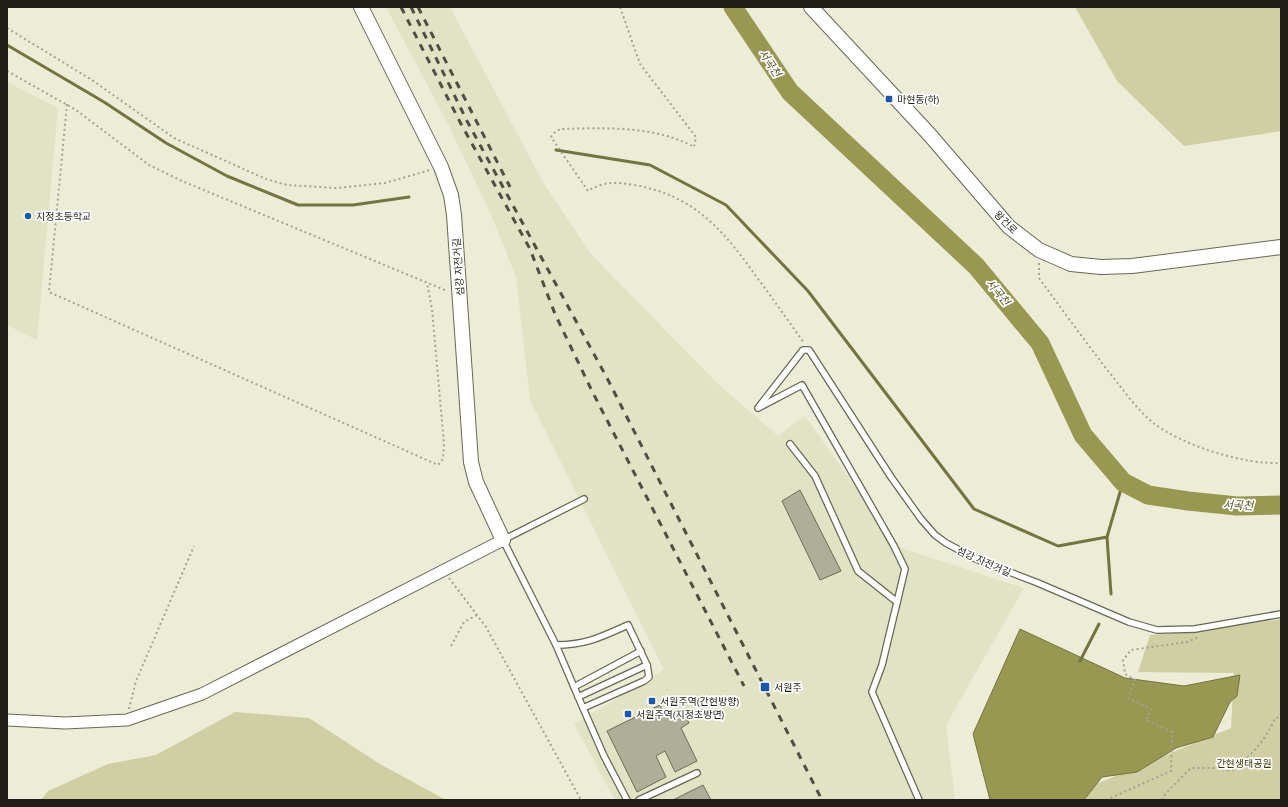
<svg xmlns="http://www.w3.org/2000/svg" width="1288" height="807" viewBox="0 0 1288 807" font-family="'PT Sans','Noto Sans KR',sans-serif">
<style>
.built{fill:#e2e2c4}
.green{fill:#cfcfa3}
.water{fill:#999853;stroke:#747441}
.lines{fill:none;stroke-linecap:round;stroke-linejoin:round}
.stream{stroke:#747441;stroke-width:3}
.river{stroke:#999853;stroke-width:19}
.building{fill:#aeae99;stroke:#6c6c58}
.service-casing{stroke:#676754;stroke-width:8}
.minor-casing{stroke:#676754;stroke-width:13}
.tertiary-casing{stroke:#676754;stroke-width:16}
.path{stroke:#a3a392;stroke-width:2;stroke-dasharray:2 3;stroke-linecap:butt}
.service{stroke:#fff;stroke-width:5.5}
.minor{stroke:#fff;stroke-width:11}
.tertiary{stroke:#fff;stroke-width:14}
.rail{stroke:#4f4f44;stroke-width:3;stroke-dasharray:7 7;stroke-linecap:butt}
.poi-dot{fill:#1b58a9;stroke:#fff;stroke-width:1.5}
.labels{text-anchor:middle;stroke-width:3.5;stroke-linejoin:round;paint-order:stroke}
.poi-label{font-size:10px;fill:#1f1f17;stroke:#fff;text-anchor:start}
.street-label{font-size:10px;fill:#1f1f17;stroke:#fff}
.park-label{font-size:10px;fill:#393700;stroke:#fff}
.water-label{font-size:11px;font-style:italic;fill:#4e4c17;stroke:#fff}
</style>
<rect width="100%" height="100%" fill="#ededd7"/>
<g class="built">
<polygon points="386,7 450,7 544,184 590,253 717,383 778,436 805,416 898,547 1024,588 946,725 955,800 615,800 574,724 664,670 530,400 516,277 492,217 448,124"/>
<polygon points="7,82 58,108 37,340 7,325"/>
</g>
<g class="green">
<polygon points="1075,7 1281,7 1281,131 1184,146 1117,81"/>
<polygon points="1281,619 1281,800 1086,800 1089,787 1231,728 1234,673 1138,672 1150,635 1201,631"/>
<polygon points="235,712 309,718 380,764 446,800 41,800 48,791 108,764 156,755"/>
</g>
<polygon class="water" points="1020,629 1125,678 1184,686 1240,675 1237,696 1230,702 1213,737 1176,748 1137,772 1102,777 1084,800 990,800 973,734"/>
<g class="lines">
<g class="stream">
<polyline points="7,45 104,102 166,143 227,176 298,205 353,205 409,197"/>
<polyline points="556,150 650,165 726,205 808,291 974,509 1058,546 1107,537 1123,482"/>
<polyline points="1107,537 1111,594"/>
<polyline points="1080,661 1099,624"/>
</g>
<polyline class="river" points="733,7 790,92 976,266 1040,343 1083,435 1123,482 1148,495 1188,501 1237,506 1281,505"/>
</g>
<g class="building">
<polygon points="800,490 841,571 820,580 782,501"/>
<polygon points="660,705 666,718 682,709 689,723 681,728 697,761 675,772 665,751 656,756 666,777 637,792 607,731"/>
<polygon points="703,785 711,800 673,800"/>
</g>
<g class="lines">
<defs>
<g id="service">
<polyline points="760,407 802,385 894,546 905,569 882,665 872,692 919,800"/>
<polyline points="758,408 803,350 809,350 891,477 921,519 935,535 946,543 976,559 1038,583 1129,622 1157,630 1195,629 1281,614"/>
<polyline points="790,444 815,476 858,571 897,602"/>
<path d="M628,625L647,665L649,677L644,681L583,708L556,645C586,645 601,637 628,625Z"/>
<polyline points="556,645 503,540 584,499"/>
<polyline points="574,687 641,651"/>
<polyline points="578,697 647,665"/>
<polyline points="583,708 604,756 627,800"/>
<polyline points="639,800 697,773"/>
</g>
<polyline id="minor" points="7,720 65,723 127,720 202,694 503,540"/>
<g id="tertiary">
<polyline points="361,7 441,167 451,195 454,215 471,462 476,482 503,540"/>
<polyline points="811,7 929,134 1009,227 1039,250 1071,264 1101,267 1132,266 1281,247"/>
</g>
</defs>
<use href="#service" class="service-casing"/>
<use href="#minor" class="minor-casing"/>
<use href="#tertiary" class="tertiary-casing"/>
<g class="path">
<path d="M620,7L640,64L696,137L694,147C654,125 604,128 560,129L554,133L551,137L588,191C603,181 617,182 634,185C695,195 725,232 758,279C774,300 789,322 804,343"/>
<polyline points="7,28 92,80 174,138 266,179 287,185 336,188 385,183 430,170"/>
<polyline points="7,71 76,110 149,165 182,181 447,291"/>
<polyline points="67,104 49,292 438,465 443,459 444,444 432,309 427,283"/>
<path d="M1039,263V278C1064,312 1089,347 1116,381C1127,395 1138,410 1152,422C1181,445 1244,465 1281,463"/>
<polyline points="449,578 486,627 581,800"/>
<polyline points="451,646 464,622 477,615"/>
<polyline points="129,709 136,681 194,546"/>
<polyline points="1106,800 1171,771 1172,732 1146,720 1151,709 1128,698 1135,680 1125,674 1123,660 1131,650 1187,642 1199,637"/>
<path d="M1162,800L1166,793L1191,768H1213L1232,771C1251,756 1266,740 1275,718L1281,717"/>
</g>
<use href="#service" class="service"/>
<use href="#minor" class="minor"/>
<use href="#tertiary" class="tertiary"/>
<g class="rail">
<polyline points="401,7 460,122 530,249 555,314 592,391 744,686"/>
<polyline points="411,7 467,121 607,378 822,800"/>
<polyline points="418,7 510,187"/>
</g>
</g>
<g class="poi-dot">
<rect x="885" y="95" width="8" height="8" rx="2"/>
<circle cx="28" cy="216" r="4"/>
<rect x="760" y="682" width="10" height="10" rx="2"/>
<rect x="648" y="697" width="8" height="8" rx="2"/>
<rect x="624" y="710" width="8" height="8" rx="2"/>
</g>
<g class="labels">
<g class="poi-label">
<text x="897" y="103">마현동(하)</text>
<text x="36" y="220">지정초등학교</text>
<text x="774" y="691">서원주</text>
<text x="660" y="705">서원주역(간현방향)</text>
<text x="636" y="718">서원주역(지정초방면)</text>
</g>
<g class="street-label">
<text transform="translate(1006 222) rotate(45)" y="4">왕건로</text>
<text transform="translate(458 267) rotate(-94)" y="4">섬강 자전거길</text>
<text transform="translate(984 561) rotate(24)" y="4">섬강 자전거길</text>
</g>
<g class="park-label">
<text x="1244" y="767">간현생태공원</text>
</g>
<g class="water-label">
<text transform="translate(770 63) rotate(56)" y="4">서곡천</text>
<text transform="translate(998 292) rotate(50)" y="4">서곡천</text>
<text transform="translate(1238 505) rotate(2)" y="4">서곡천</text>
</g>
</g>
<rect width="1288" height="807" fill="none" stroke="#1f1f17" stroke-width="16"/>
</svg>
